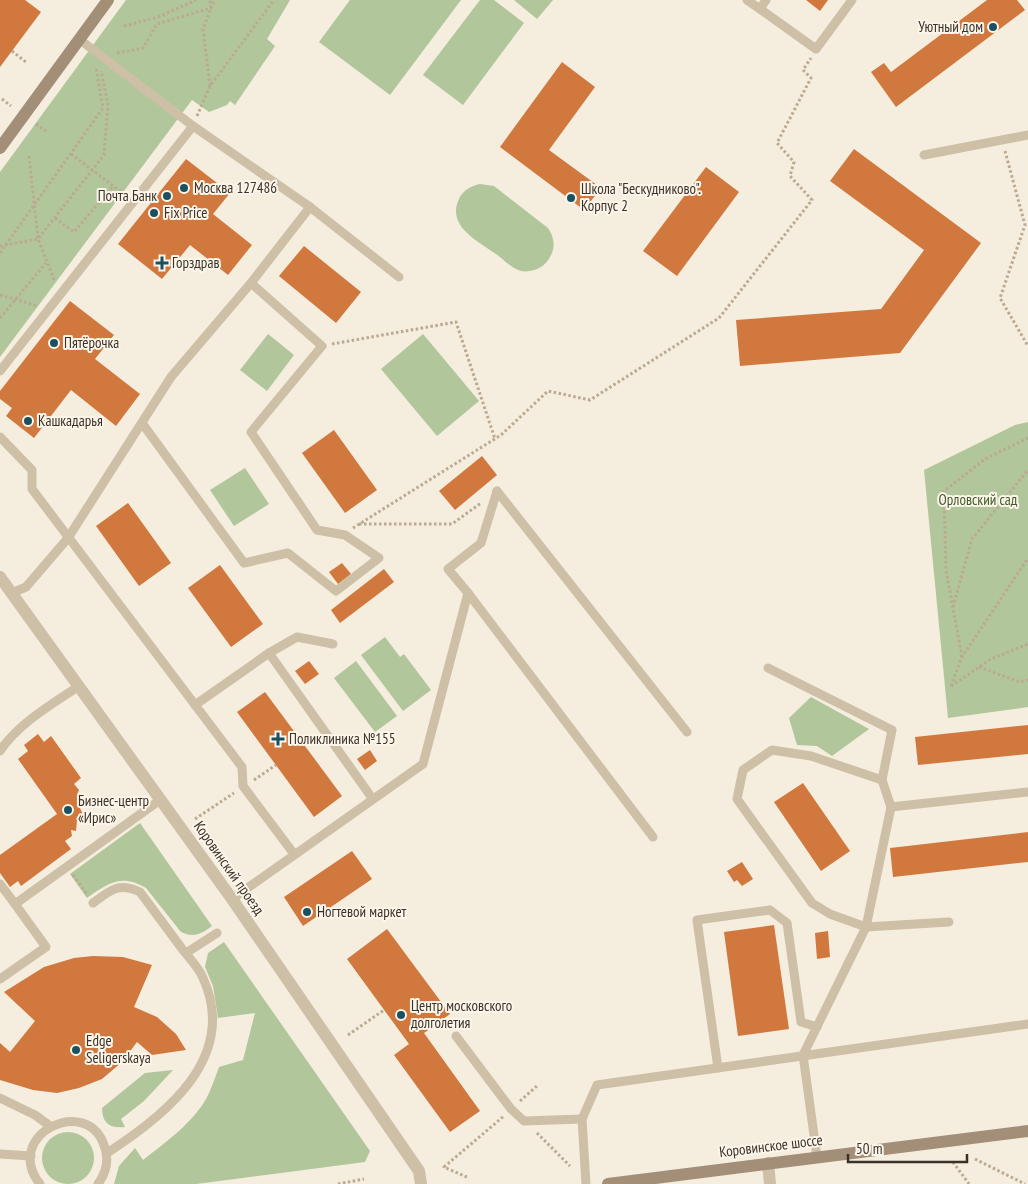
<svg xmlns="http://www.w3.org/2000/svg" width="1028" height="1184" viewBox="0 0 1028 1184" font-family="'PT Sans Narrow',sans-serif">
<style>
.green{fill:#b1c69b}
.building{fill:#d1783e}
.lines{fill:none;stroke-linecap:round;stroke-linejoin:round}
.path{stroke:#bba991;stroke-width:3;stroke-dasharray:2.5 2.5;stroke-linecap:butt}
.lane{stroke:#cebfa7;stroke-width:9}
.street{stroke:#cebfa7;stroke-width:12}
.secondary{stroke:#a38e78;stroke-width:12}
.poi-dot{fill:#195160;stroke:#fcf6ea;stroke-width:2}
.labels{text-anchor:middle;stroke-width:4;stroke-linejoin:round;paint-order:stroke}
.poi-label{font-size:15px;fill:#3a3128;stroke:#fcf6ea;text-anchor:start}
.park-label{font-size:15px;fill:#415b29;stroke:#fcf6ea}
.street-label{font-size:15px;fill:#3a3128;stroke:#fcf6ea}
</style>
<rect width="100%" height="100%" fill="#f5eddd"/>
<g class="green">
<polygon points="126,0 290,0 267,39 275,46 235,105 230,101 227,105 209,112 192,100 0,357 0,172"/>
<polygon points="350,0 461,0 390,95 319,42"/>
<polygon points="480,0 494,0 524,23 463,105 423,75"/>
<polygon points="514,0 553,0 537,19"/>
<path d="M480,184L494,186L548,228C554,237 556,247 550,257C545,267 533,273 521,271C512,269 503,259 496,254C478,241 446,226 459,199C463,190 471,186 480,184Z"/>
<polygon points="268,334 294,355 267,391 240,370"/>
<polygon points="423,334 479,401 437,436 381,369"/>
<polygon points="1028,422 1028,707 948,718 924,470 1015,425"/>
<polygon points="245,468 269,504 234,526 210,490"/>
<polygon points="385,637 400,657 404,654 431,690 403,711 361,655"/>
<polygon points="356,661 397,716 375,732 334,678"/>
<polygon points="811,697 869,729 832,756 817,746 797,745 789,718"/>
<path d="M140,823L212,926C201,934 194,938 181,932L146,888C121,873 107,884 87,898L70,874Z"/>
<path d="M224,942L370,1151L365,1162L196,1184H114L119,1166L135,1148L143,1160C167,1141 196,1121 209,1093C213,1084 216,1075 219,1067L243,1060L255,1013L218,1018L213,986L205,967L208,953Z"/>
<path d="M173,1070L144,1101L121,1119L125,1127C110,1129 102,1123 102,1108L145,1073Z"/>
<circle cx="68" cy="1158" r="26"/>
</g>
<g class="building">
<polygon points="0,0 25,0 41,12 0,67"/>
<polygon points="806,0 828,0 820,11"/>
<polygon points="987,0 1017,0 1025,10 896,107 871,72 884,63 891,72"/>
<polygon points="562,62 595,87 549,150 601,188 584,210 500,147"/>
<polygon points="854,149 981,243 900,353 740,366 736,320 881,309 924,250 830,181"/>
<polygon points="186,159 230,193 213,214 252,245 228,275 190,245 162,279 118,244"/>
<polygon points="706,167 739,192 677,276 643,251"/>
<polygon points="304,246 361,292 336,323 279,276"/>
<polygon points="70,301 114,335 95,359 140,394 116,426 71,390 34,438 6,416 12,408 0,399 0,391"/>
<polygon points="334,430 377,490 345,513 302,453"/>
<polygon points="482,456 497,475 455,510 439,491"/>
<polygon points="128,503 171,563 139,586 96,526"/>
<polygon points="342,563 351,574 338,584 329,572"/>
<polygon points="220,565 263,624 231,647 188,588"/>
<polygon points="384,569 394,582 340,623 331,610"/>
<polygon points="309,661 319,674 305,684 295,671"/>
<polygon points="265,692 342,796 314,817 237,712"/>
<polygon points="1028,725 1028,754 918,765 915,737"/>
<polygon points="38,734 44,742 51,736 81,778 74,784 79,790 77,795 82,796 80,808 83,815 77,820 76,831 71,830 72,836 65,841 71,849 21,886 18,881 10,887 0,873 0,855 57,814 18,759 28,751 24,745"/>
<polygon points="370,750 377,761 365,770 357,759"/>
<polygon points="803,783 850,851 821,871 774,802"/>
<polygon points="1028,832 1028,862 893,877 890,848"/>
<polygon points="352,851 372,879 303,926 284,897"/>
<polygon points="742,862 753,879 742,886 737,880 734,882 727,871"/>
<polygon points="774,925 789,1029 738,1036 724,932"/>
<polygon points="387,929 450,1014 424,1033 480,1111 450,1132 394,1055 409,1044 347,959"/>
<polygon points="828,931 830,957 817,959 815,933"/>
<polygon points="93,956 123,957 152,965 134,1007 157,1017 176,1034 186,1050 152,1055 137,1042 122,1062 102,1079 79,1088 57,1093 33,1090 0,1080 0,1043 10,1052 35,1021 4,992 44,967 74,958"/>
</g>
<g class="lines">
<g class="path">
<polyline points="124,26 158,17 196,0"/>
<polyline points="12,51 27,63"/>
<polyline points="117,53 143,48 157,24 211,8 215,0"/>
<polyline points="210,86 203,29 211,8 210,0"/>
<polyline points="2,99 11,106"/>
<polyline points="197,116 210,86 274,0"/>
<polyline points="36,124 47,132"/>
<polyline points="1005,151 1025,225 1000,298 1028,346"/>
<polyline points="71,154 124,194"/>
<polyline points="29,156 38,239 55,282"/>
<polyline points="55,218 74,232 113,186"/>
<polyline points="0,246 38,239 104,155 108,105 101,71"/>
<polyline points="0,253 103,108 96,68"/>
<polyline points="0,295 38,306"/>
<polyline points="0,318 46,263"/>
<polyline points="332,344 456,322 495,439"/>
<polyline points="359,524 452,524 481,503"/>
<polyline points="353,528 501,435 548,391 590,400 719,318 812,200 790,176 794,162 777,143 811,78 803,70 811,58"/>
<polyline points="953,607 972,539 1028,470"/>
<polyline points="962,657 946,570 944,491 985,459 1028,438"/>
<polyline points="979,667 1020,682 1028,680"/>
<polyline points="951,686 962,657 1028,558"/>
<polyline points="951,686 991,659 1028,644"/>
<polyline points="254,780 276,765"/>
<polyline points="195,819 234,793"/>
<polyline points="73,875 87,894"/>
<polyline points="348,1035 384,1010"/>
<polyline points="520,1101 538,1085"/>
<polyline points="537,1133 570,1166"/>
<polyline points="975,1159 1025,1184"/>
<polyline points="953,1162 969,1184"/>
<polyline points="467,1177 444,1167 504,1116"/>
<polyline points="338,1184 364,1179"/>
</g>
<g class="lane">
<polyline points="747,0 760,9"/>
<polyline points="766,0 760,9 816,49 852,0"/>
<polyline points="924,155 1028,135"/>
<polyline points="310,207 399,277"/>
<polyline points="0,371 193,126"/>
<polyline points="142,423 244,563 288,553 336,591 379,558 345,535 317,530 251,432 322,346 251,283"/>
<polyline points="0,437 32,470 32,489 242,767 243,786 294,854"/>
<polyline points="497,491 687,732"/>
<polyline points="12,593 26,587 68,538 171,377 251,283 310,207 193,126 79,39"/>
<polyline points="468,593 653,837"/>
<polyline points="269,653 372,798"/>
<polyline points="768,668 892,730 882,780 891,807 866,927 803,1055 817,1157"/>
<polyline points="195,705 269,653 297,637 333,644"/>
<path d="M0,751C19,723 51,705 79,686"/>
<polyline points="882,780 811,756 772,750 743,770 737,799 812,903 830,914 866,927 949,922"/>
<polyline points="891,807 1028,792"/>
<polyline points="0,884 15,904"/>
<polyline points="232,899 423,764 468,593 448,569 481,543 497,491"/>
<path d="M93,903C111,890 118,882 140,892C154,911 169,931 183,950C190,959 199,968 203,978C239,1057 166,1115 107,1153"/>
<polyline points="186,953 217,933"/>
<polyline points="0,979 46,947 15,904 160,800"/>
<polyline points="456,1036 511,1109 524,1121 582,1119"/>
<polyline points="718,1068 697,920 770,910 787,923 801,1022 817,1027"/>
<polyline points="0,1098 35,1115 50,1126"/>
<polyline points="0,1154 31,1156"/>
<path d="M40,1184C1,1135 89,1092 105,1148C109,1161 106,1173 98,1184"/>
<polyline points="586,1184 582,1119 597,1085 1028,1024"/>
</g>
<g class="street">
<polyline points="0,577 232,899 419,1171 421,1184"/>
<polyline points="768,1163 770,1184"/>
</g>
<g class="secondary">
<polyline points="0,148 108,0"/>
<polyline points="608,1184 1028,1131"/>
</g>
</g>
<g class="poi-dot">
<circle cx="993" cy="27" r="5"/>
<circle cx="184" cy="188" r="5"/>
<circle cx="167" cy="196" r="5"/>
<circle cx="571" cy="198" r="5"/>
<circle cx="154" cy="213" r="5"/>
<path d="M159.5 255.5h5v5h5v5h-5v5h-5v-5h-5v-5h5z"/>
<circle cx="54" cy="343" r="5"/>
<circle cx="28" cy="421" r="5"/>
<path d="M275.5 731.5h5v5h5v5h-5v5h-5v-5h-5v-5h5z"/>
<circle cx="68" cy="810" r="5"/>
<circle cx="307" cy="912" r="5"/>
<circle cx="401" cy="1015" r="5"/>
<circle cx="76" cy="1050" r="5"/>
</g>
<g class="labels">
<g class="poi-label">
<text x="983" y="32" text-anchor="end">Уютный дом</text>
<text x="194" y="193">Москва 127486</text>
<text x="581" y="194">Школа "Бескудниково".<tspan x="581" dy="17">Корпус 2</tspan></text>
<text x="157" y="201" text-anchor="end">Почта Банк</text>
<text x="164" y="218">Fix Price</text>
<text x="172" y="268">Горздрав</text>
<text x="64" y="348">Пятёрочка</text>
<text x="38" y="426">Кашкадарья</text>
<text x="289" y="744">Поликлиника №155</text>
<text x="78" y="806">Бизнес-центр<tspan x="78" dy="17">«Ирис»</tspan></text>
<text x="317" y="917">Ногтевой маркет</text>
<text x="411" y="1011">Центр московского<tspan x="411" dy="17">долголетия</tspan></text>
<text x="86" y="1046">Edge<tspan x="86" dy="17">Seligerskaya</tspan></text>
</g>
<g class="park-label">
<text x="978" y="505">Орловский сад</text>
</g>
<g class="street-label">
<text transform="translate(229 868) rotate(55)" y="5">Коровинский проезд</text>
<text transform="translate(771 1146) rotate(-7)" y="5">Коровинское шоссе</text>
</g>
</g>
<path d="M848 1154v8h119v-8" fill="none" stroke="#3a3128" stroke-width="2.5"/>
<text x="856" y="1154" font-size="15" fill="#3a3128" stroke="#fcf6ea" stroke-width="4" paint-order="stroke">50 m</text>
</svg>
